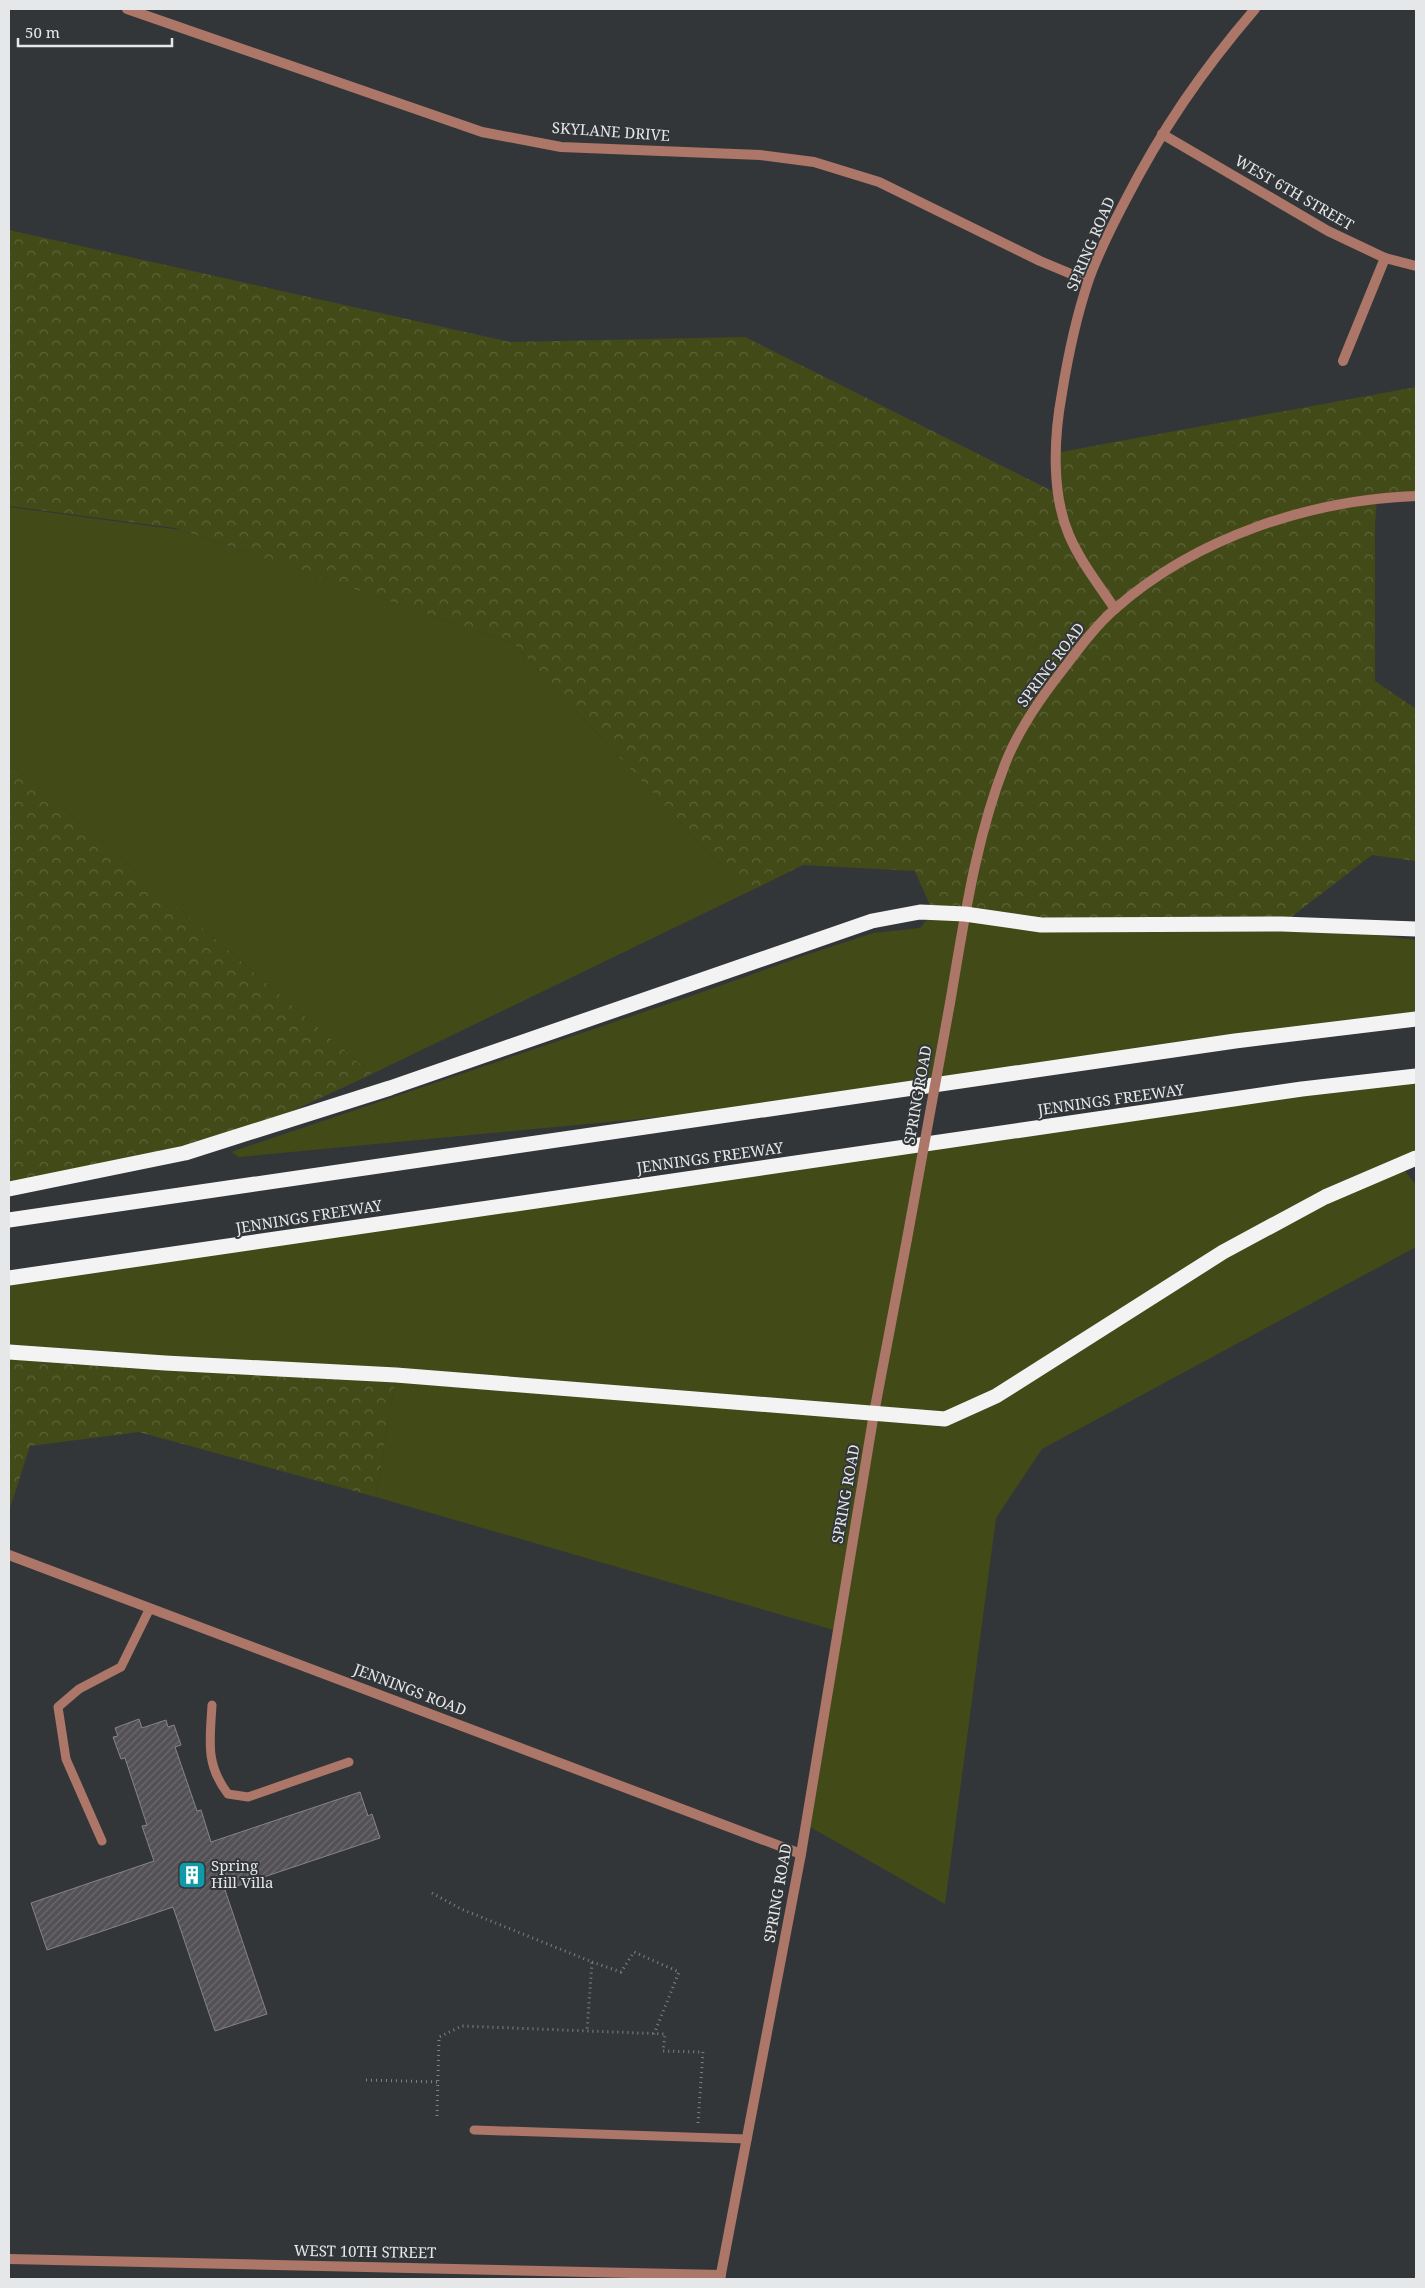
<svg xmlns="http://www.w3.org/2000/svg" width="1425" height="2288" viewBox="0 0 1425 2288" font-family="'Noto Serif',serif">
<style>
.green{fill:#424a18}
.forest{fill:url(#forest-crowns)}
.building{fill:url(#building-hatch);stroke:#868488}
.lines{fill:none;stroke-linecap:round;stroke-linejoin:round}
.path{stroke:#7f8284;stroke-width:3;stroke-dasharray:1 4;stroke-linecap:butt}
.service{stroke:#ac7668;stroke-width:9}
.minor{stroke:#ac7668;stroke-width:10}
.tertiary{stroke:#ac7668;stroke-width:10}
.motorway{stroke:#f3f3f3;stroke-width:15}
.tertiary-bridge{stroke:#ac7668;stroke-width:10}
.labels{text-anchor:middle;stroke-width:4;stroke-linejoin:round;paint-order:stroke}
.street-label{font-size:15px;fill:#e5e7e9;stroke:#333639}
.poi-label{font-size:15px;fill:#e5e7e9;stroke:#333639;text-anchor:start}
</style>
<defs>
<pattern id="forest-crowns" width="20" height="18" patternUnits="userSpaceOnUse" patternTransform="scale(1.25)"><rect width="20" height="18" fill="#424a18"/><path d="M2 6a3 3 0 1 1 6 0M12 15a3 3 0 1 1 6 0" fill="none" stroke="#5d643a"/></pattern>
<pattern id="building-hatch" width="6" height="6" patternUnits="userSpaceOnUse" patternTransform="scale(1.25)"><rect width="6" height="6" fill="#535155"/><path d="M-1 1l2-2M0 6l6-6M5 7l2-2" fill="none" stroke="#6c6a6d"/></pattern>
</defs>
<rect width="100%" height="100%" fill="#333639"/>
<g class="green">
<polygon points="9,507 181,530 513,643 746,893 372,1074 9,762"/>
<polygon points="933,912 1282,924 1416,940 1416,1019 839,1100 239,1157 231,1152 697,994 803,956 873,933 920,928"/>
<polygon points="1416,1076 1416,1158 1400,1165 1416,1185 1416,1247 1042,1449 996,1518 945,1904 805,1824 837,1631 376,1497 396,1375 9,1352 9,1278"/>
</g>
<g class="forest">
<polygon points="9,230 510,342 745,337 1058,494 1055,453 1416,387 1416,496 1377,499 1375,524 1375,681 1416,709 1416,861 1372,855 1282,924 1104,926 933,912 915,871 803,865 746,893 513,643 175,528 9,506"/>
<polygon points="9,762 372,1074 239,1136 9,1189"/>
<polygon points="9,1352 396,1375 376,1497 139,1432 30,1446 9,1511"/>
</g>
<polygon class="building" points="139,1719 142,1728 166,1720 168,1727 174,1725 181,1745 175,1747 197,1811 201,1810 211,1842 360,1792 368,1816 372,1814 380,1838 225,1890 267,2014 215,2031 173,1907 47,1950 31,1903 154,1861 142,1826 147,1825 125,1758 121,1759 113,1737 118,1736 115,1728"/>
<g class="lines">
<g class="path">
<polyline points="432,1893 461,1909 592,1962 587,2031"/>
<polyline points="592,1962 621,1972 634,1952 679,1972 654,2034"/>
<polyline points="366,2080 438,2082"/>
<polyline points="437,2116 439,2037 462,2026 665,2034 663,2051 703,2052 698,2123"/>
</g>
<g class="service">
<path d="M212,1705C210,1741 205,1764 228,1794L248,1797L349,1762"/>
<polyline points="102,1841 66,1759 58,1707 79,1689 121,1667 150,1608"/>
<polyline points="474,2130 747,2139"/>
</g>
<g class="minor">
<polyline points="127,9 482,132 561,147 760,155 814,162 879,182 1040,261 1088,281"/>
<polyline points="1162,134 1328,231 1385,258 1416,266"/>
<polyline points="1343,361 1385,258"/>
<path d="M1115,609C1099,585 1080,561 1069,535C1051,493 1054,436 1062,393C1068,356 1076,318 1088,282C1097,255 1111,228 1124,203C1162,129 1201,72 1255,9"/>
<polyline points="9,2259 721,2275"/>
</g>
<g class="tertiary">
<path d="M950,1003C964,922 975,841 1005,764C1018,731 1039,700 1061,672C1077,651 1095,626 1116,608C1197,537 1310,500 1416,496"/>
<polyline points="9,1555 801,1854"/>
<polyline points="720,2279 801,1854 874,1413 907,1239"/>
</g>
<g class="motorway">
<polyline points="9,1189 185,1153 390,1088 872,921 920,912 965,914 1041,925 1282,924 1416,929"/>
<polyline points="9,1220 1235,1041 1416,1019"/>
<polyline points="9,1278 1302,1089 1416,1076"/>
<polyline points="9,1352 165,1363 396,1375 945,1419 996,1396 1223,1252 1325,1197 1416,1158"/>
</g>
<polyline class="tertiary-bridge" points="907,1239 950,1003"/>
</g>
<defs>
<symbol id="building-square" viewBox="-11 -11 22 22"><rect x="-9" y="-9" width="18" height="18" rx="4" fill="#0f9aa8" stroke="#333639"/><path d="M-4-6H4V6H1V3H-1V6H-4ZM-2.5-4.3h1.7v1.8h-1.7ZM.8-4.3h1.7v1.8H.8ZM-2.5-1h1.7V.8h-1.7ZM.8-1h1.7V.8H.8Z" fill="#fff"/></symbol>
</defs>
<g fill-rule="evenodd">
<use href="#building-square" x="176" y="1859" width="32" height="32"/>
</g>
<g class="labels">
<g class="street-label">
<text transform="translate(611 132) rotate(4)" y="5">SKYLANE DRIVE</text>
<text transform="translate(1294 193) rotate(30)" y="5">WEST 6TH STREET</text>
<text transform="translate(1091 244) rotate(-67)" y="5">SPRING ROAD</text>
<text transform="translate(1051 665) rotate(-53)" y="5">SPRING ROAD</text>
<text transform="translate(918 1095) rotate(-80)" y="5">SPRING ROAD</text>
<text transform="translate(1111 1100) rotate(-8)" y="5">JENNINGS FREEWAY</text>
<text transform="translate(710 1158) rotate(-8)" y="5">JENNINGS FREEWAY</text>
<text transform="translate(309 1217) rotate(-9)" y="5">JENNINGS FREEWAY</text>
<text transform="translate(846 1494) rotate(-80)" y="5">SPRING ROAD</text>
<text transform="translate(410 1690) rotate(21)" y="5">JENNINGS ROAD</text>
<text transform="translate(778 1893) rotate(-80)" y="5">SPRING ROAD</text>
<text transform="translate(365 2252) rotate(1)" y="5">WEST 10TH STREET</text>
</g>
<g class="poi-label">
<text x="211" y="1871">Spring<tspan x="211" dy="17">Hill Villa</tspan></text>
</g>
</g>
<rect width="1425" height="2288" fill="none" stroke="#e5e7e9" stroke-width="20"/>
<path d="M18 38v8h154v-8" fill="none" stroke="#e5e7e9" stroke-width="2.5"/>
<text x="25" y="38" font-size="15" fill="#e5e7e9" stroke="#333639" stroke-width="4" paint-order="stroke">50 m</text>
</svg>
